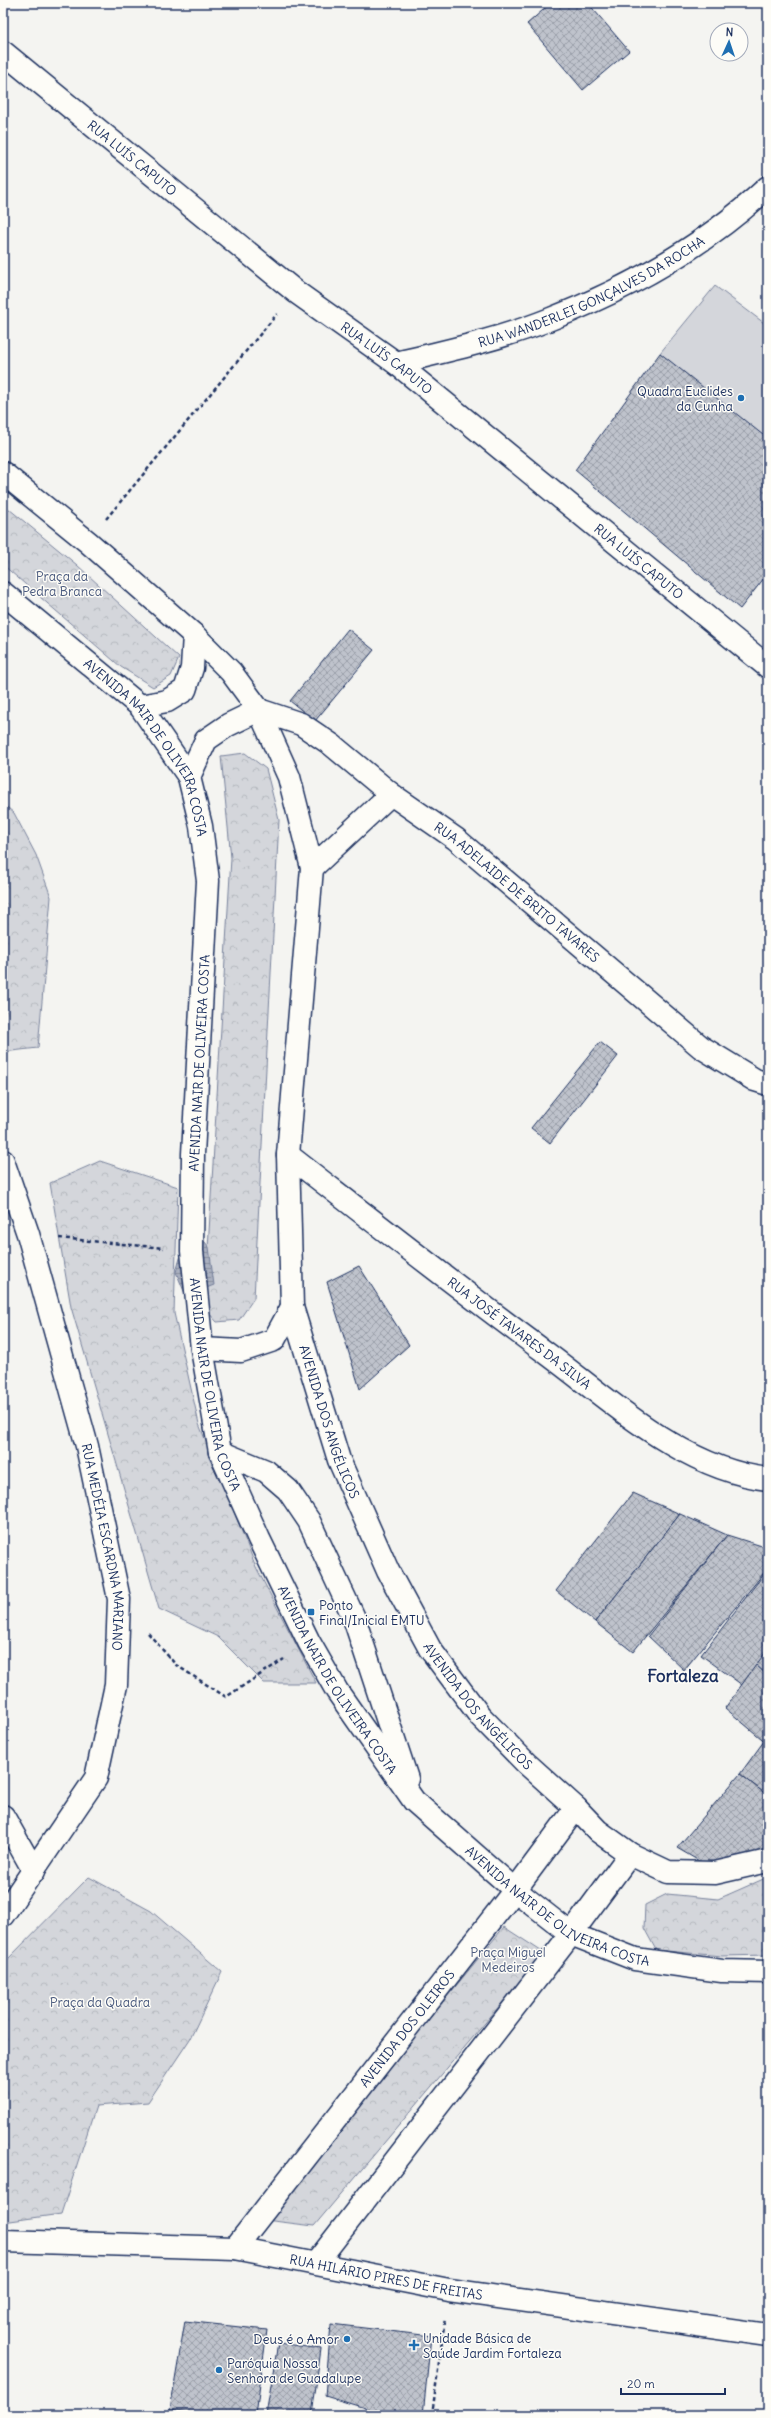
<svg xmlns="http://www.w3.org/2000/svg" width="771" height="2418" viewBox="0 0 771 2418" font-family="Delius,sans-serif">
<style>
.park{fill:url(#park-crowns);stroke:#78829c}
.garden{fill:#d4d6db;stroke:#78829c}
.water{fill:url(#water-rules);stroke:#717c98}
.building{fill:url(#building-cross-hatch);stroke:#1b2f5e}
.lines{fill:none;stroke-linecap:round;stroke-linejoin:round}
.street-casing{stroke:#1b2f5e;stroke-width:25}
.path{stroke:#1b2f5e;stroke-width:2.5;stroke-dasharray:4 3;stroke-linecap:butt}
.street{stroke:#fdfcf7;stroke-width:22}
.poi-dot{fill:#1f6fb2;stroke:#fdfcf7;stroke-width:1.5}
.labels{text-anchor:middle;stroke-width:3;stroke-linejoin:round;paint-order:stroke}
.street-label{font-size:13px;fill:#1b2f5e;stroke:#fdfcf7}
.poi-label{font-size:13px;fill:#1b2f5e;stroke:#fdfcf7;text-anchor:start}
.park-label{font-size:13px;fill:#49597d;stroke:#fdfcf7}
.district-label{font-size:17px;font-weight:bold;fill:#1b2f5e;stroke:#fdfcf7}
</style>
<defs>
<pattern id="park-crowns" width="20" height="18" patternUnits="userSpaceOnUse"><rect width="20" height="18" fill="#d4d6db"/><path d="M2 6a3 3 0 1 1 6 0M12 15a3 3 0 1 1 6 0" fill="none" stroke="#b5b8be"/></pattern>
<pattern id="water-rules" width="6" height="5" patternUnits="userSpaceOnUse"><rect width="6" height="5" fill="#aab0bf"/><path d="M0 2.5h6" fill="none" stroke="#8a909e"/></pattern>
<pattern id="building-cross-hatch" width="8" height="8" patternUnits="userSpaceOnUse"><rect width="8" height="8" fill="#bfc3cc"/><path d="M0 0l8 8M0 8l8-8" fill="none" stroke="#9a9fa9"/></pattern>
</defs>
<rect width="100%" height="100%" fill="#f4f4f1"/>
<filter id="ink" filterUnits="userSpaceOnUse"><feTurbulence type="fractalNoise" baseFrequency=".025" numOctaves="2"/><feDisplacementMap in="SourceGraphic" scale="8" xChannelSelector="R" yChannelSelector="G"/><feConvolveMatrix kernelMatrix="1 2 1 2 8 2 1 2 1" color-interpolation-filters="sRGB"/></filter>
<g filter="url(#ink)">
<g class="park">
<polygon points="3,504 77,565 179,658 171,676 153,687 121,667 3,565"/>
<polygon points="245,753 266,769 279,820 254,1298 239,1320 217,1322 206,1310 206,1283 231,858 221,756"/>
<polygon points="3,804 14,813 36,855 51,897 38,1048 3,1052"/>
<polygon points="100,1161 178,1187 174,1313 199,1424 256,1567 316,1683 264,1683 218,1637 159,1609 71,1307 50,1183"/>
<polygon points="89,1877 151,1911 222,1972 190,2039 148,2102 96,2106 61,2214 3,2222 3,1964"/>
<polygon points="768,1877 768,1955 722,1956 656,1950 644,1928 645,1905 667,1894 718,1899"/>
<polygon points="504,1927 544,1953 314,2226 265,2220"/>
</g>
<polygon class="garden" points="715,286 768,326 768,443 660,353"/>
<polygon class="water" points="190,1224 209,1247 214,1285 186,1296 176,1272"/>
<g class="building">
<polygon points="551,3 588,3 629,51 583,90 527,24"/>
<polygon points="660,353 768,439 768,573 740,609 575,470"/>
<polygon points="348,629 374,650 315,721 290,701"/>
<polygon points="600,1042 618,1056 550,1143 531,1128"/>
<polygon points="359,1266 409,1345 360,1389 327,1282"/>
<polygon points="633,1493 680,1514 595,1622 556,1591"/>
<polygon points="680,1514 727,1535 633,1652 595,1622"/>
<polygon points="727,1535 768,1548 768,1568 684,1670 648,1636"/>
<polygon points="768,1569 768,1651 742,1685 701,1655"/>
<polygon points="768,1649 768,1676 756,1665"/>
<polygon points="756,1665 768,1676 768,1744 725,1708"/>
<polygon points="764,1741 768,1744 768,1796 740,1774"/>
<polygon points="740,1774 768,1796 768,1849 706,1865 677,1848"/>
<polygon points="185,2321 267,2330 256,2415 201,2415 170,2410"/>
<polygon points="331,2324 431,2336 423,2415 367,2415 365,2408 325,2396"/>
<polygon points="278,2343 321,2349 312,2415 266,2415"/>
</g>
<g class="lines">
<defs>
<g id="street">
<path id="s1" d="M3,52L296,292L396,363L768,667"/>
<path id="s2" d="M396,363C447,351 500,339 548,320C628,289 706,245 768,187"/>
<path id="s3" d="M3,473L88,542L194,635L231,672L259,710L289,777L312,868L288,1155L292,1307L339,1460L388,1571L430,1649L480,1716L526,1763L576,1808L598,1831L630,1854L668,1872L715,1873L768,1861"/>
<path id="s4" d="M3,593L140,706L189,777L201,826L208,881L193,1154L192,1251L202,1349L220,1452L259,1539L309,1642L337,1691L414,1801L515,1890L571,1934L635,1959L722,1971L768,1972"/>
<polyline points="140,706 167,701 185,690 192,668 194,635"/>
<path id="s5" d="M189,777L206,740L228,725L259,710L301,724L332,745L391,794L456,839L701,1047L755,1080L768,1084"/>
<polyline points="312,868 391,794"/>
<path id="s6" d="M288,1155C373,1221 458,1288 545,1352C610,1400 684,1470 768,1479"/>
<path id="s7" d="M3,1161L28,1234L87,1446L119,1599L116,1685L96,1778L3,1915"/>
<polyline points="202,1349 241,1351 274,1340 292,1307"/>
<polyline points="220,1452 266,1471 288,1490 309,1521 354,1618 407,1779"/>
<polyline points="3,1816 34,1871"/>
<path id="s8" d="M3,2241L235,2248L449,2290L768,2335"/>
<path id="s9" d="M235,2248L515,1890L576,1808"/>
<polyline points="316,2263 571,1934 630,1854"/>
</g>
</defs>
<use href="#street" class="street-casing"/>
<g class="path">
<polyline points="106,519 277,314"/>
<polyline points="59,1238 164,1248"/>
<polyline points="148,1633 176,1665 226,1697 284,1659"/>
<polyline points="432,2415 445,2318"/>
</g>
<use href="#street" class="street"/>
</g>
</g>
<g class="poi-dot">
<circle cx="741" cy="398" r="4"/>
<rect x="307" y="1608" width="8" height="8" rx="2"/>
<circle cx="347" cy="2339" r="4"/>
<path d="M412 2339h4v4h4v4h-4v4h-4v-4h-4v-4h4z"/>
<circle cx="219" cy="2370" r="4"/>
</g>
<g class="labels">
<g class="street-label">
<text dy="5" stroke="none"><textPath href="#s1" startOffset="167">RUA LUÍS CAPUTO</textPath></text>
<text dy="5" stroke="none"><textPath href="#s2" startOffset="209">RUA WANDERLEI GONÇALVES DA ROCHA</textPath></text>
<text dy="5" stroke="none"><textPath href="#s1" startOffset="491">RUA LUÍS CAPUTO</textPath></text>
<text dy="5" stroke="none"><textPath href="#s1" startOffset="815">RUA LUÍS CAPUTO</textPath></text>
<text dy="5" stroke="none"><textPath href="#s4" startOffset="216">AVENIDA NAIR DE OLIVEIRA COSTA</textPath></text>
<text dy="5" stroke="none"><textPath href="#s5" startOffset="420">RUA ADELAIDE DE BRITO TAVARES</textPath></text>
<text transform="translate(199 1063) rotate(-87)" y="5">AVENIDA NAIR DE OLIVEIRA COSTA</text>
<text dy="5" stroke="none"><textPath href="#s6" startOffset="292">RUA JOSÉ TAVARES DA SILVA</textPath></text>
<text dy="5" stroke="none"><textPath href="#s4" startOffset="876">AVENIDA NAIR DE OLIVEIRA COSTA</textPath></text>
<text dy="5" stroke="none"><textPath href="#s3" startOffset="1078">AVENIDA DOS ANGÉLICOS</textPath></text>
<text dy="5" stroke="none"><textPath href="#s7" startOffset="400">RUA MEDÉIA ESCARDNA MARIANO</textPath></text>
<text dy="5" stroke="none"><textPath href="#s4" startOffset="1200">AVENIDA NAIR DE OLIVEIRA COSTA</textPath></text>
<text dy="5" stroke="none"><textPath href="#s3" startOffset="1402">AVENIDA DOS ANGÉLICOS</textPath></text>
<text dy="5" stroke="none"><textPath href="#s4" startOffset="1524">AVENIDA NAIR DE OLIVEIRA COSTA</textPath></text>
<text dy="5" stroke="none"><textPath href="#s9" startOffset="279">AVENIDA DOS OLEIROS</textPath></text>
<text dy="5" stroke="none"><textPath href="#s8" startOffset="386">RUA HILÁRIO PIRES DE FREITAS</textPath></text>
</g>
<g class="poi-label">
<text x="733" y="396" text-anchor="end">Quadra Euclides<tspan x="733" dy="15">da Cunha</tspan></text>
<text x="319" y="1610">Ponto<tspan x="319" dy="15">Final/Inicial EMTU</tspan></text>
<text x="423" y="2343">Unidade Básica de<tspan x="423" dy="15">Saúde Jardim Fortaleza</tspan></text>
<text x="339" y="2344" text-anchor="end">Deus é o Amor</text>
<text x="227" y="2368">Paróquia Nossa<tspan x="227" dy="15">Senhora de Guadalupe</tspan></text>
</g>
<g class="park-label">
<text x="62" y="581">Praça da<tspan x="62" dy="15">Pedra Branca</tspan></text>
<text x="508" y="1957">Praça Miguel<tspan x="508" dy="15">Medeiros</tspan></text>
<text x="100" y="2007">Praça da Quadra</text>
</g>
<g class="district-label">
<text x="683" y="1682">Fortaleza</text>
</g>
</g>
<rect width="771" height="2418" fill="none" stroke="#fdfcf7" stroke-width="16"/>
<rect x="8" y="8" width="755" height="2402" fill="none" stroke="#1b2f5e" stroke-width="1.5" filter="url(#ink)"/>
<g transform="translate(729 42) rotate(3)"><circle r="19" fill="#fdfcf7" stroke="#a3aaba"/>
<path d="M0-3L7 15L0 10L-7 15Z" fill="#1f6fb2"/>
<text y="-6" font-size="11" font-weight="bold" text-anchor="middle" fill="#1b2f5e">N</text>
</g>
<path d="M621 2388v6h104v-6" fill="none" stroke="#1b2f5e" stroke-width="2"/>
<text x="627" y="2388" font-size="12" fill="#1b2f5e" stroke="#fdfcf7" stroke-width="3" paint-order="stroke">20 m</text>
</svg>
